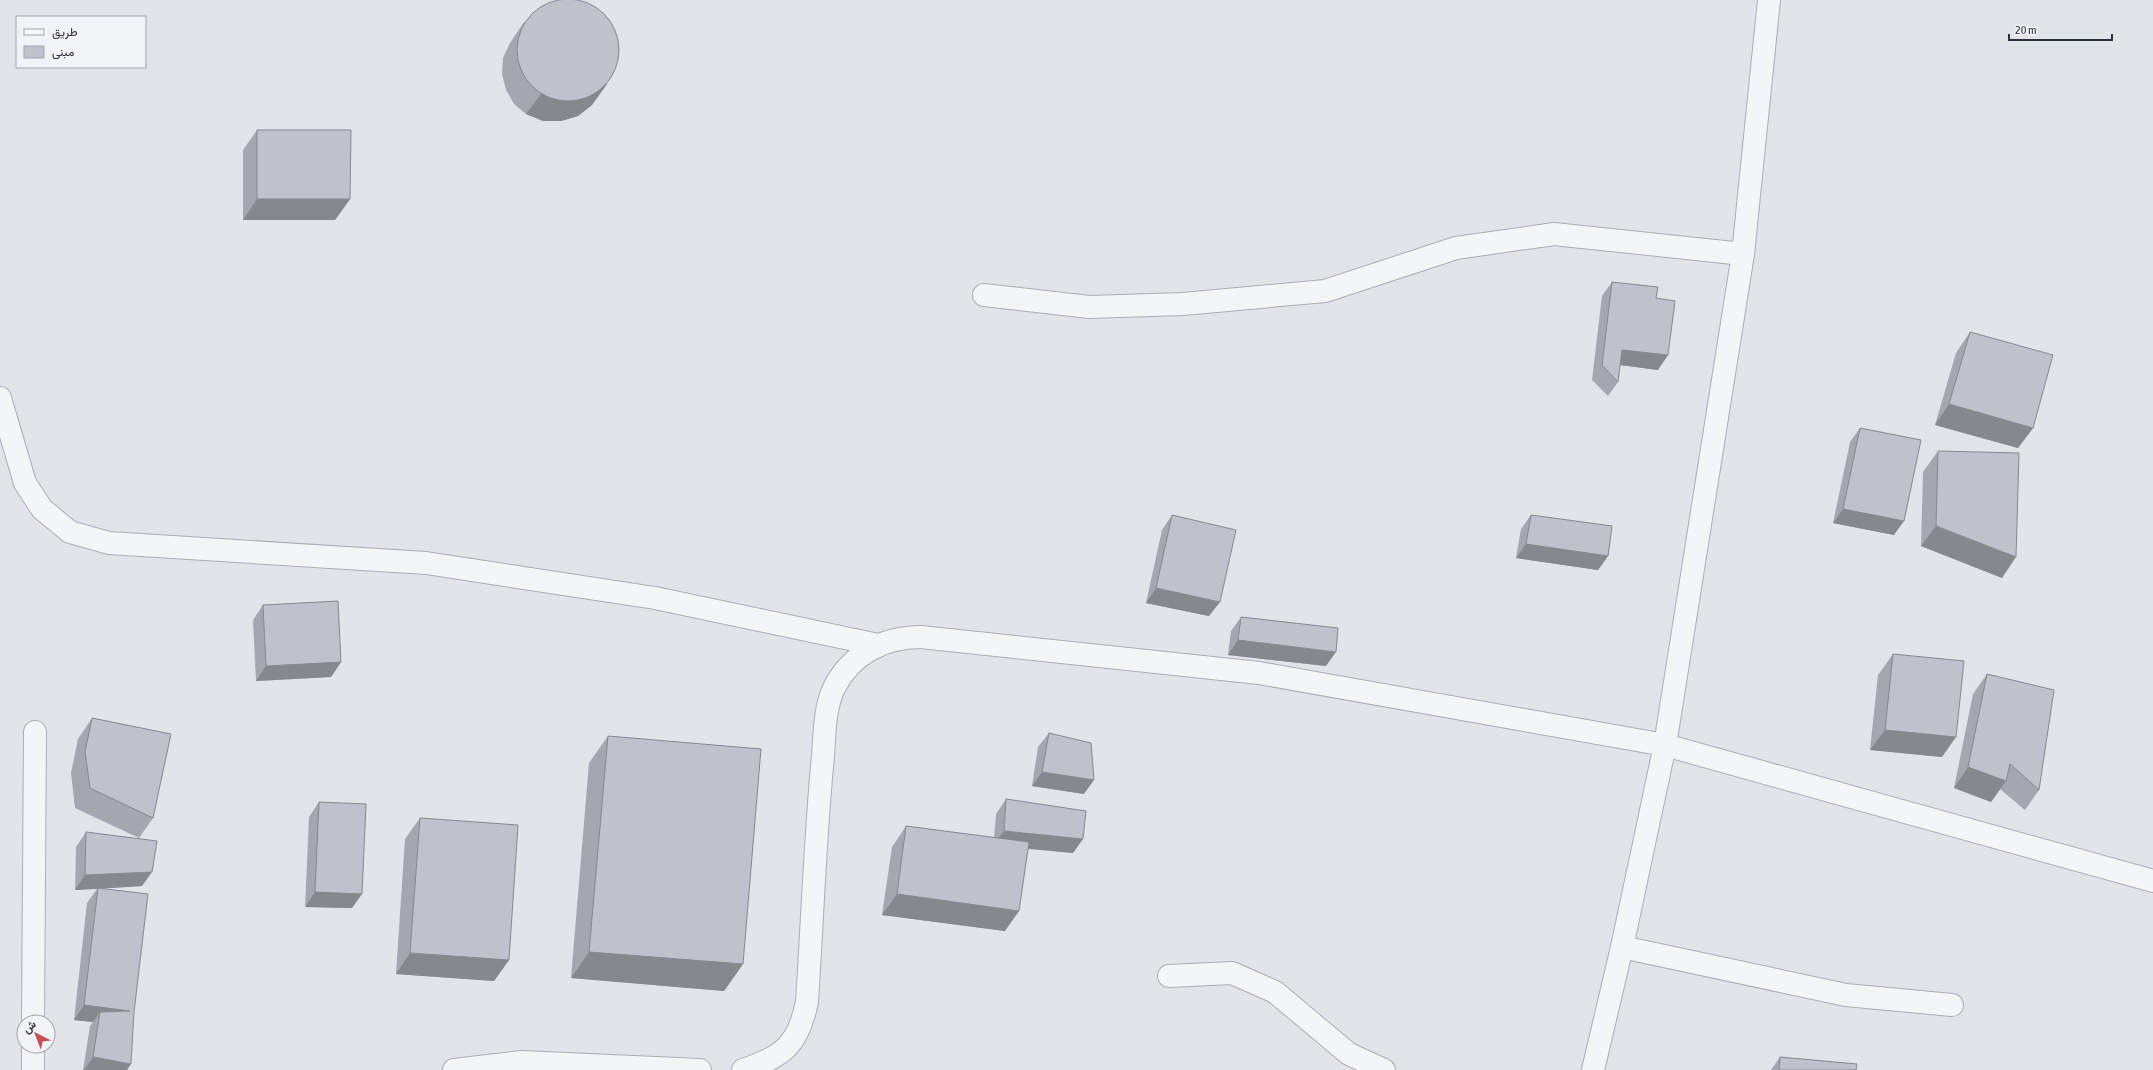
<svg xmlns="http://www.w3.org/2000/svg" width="2153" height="1070" viewBox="0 0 2153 1070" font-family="'Asap Condensed',Vazirmatn,sans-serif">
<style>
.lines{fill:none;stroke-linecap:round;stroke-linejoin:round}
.minor-casing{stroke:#aaaeb6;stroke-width:24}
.tertiary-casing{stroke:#aaaeb6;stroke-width:24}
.minor{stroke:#f4f5f7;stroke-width:22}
.tertiary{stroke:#f4f5f7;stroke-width:22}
.wall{fill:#a4a7af}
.shaded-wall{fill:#86888e}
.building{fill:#bfc2cb;stroke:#86888e}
</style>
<rect width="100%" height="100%" fill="#e1e4e9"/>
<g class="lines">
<defs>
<g id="minor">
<polyline points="984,295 1089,307 1183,304 1325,291 1456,248 1554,234 1743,254"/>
<polyline points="0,398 25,483 42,509 70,532 109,543 426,563 655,598 878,645"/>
<polyline points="1622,947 1846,995 1952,1005"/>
<polyline points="1169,976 1232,973 1275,992 1349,1054 1384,1070"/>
<polyline points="33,1022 35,732"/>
<polyline points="33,1070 33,1046"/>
</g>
<g id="tertiary">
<polyline points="454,1070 522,1062 700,1070"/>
<path d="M743,1070C784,1056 798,1045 807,1002C812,924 815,844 822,766C825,741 823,711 834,688C851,654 884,637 921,637L1259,673L1665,745L2153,881"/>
<polyline points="1593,1070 1622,947 1665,745 1743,254 1769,0"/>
</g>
</defs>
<use href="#minor" class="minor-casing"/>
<use href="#tertiary" class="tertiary-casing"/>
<use href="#minor" class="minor"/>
<use href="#tertiary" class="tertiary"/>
</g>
<g class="wall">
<polygon points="524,22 607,84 592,105 578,116 561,121 543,121 526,114 514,104 506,90 502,74 503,58 510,43"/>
<polygon points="257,130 350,199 335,220 243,220 243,150"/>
<polygon points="1612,282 1658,370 1620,365 1618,382 1608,396 1592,380 1602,296"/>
<polygon points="1970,332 2033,428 2018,448 1935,425 1956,353"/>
<polygon points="1860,428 1894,535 1833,523 1850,442"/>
<polygon points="1938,451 2002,578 1921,546 1923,472"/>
<polygon points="1172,515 1209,616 1146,603 1162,530"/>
<polygon points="1531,515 1608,556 1598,570 1516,558 1521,529"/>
<polygon points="263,605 341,662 331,677 256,681 253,620"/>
<polygon points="1241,617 1326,666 1228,655 1231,631"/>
<polygon points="1893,654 1942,757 1870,750 1878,675"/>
<polygon points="1987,674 2039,790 2025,810 2000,789 1991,802 1954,788 1973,694"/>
<polygon points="92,718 153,818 139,838 75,808 71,773 78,739"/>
<polygon points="1049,733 1084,794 1032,786 1038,747"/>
<polygon points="608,736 743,964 724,991 571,978 589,763"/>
<polygon points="1006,799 1073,853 1028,849 1005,931 882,915 892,847 906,826 994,838 996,814"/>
<polygon points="319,802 352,908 305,907 309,817"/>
<polygon points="420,818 509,960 494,981 396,974 405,839"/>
<polygon points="86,832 142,886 98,889 127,1070 83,1070 90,1026 93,1022 74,1020 87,903 97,889 75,890 76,847"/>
<polygon points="1780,1057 1856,1070 1771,1070"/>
</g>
<g class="shaded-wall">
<polygon points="607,84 592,105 578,116 561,121 543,121 526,114 541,94"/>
<polygon points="257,199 350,199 335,220 243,220"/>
<polygon points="1622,350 1668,355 1658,370 1612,364"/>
<polygon points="1949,404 2033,428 2018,448 1935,425"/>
<polygon points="1843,509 1904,521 1894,535 1833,523"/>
<polygon points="1936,526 2016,557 2002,578 1921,546"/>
<polygon points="1526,544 1608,556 1598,570 1516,558"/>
<polygon points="1156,588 1220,602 1209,616 1146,603"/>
<polygon points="1238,640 1336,652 1326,666 1228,655"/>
<polygon points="341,662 331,677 256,681 266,666"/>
<polygon points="1885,730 1956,737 1942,757 1870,750"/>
<polygon points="1968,767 2006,781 1991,802 1954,788"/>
<polygon points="1042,772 1094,780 1084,794 1032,786"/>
<polygon points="1004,831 1083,839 1073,853 993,845"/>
<polygon points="152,872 142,886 75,890 85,875"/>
<polygon points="315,892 362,894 352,908 305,907"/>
<polygon points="897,894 1019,911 1005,931 882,915"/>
<polygon points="589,952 743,964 724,991 571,978"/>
<polygon points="410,953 509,960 494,981 396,974"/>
<polygon points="84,1005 130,1011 100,1012 93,1022 74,1020"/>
<polygon points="93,1057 131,1064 127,1070 84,1070"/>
</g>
<g class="building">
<circle cx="568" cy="50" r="51"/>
<polygon points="257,130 351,130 350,199 257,199"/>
<polygon points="1612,282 1658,287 1656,298 1675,301 1668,355 1622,350 1618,382 1602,365"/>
<polygon points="1970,332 2053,355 2033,428 1949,404"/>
<polygon points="1860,428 1921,440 1904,521 1843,509"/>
<polygon points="1938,451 2019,453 2016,557 1936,526"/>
<polygon points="1172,515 1236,530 1220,602 1156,588"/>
<polygon points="1531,515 1612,526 1608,556 1526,544"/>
<polygon points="338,601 341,662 266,666 263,605"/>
<polygon points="1241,617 1338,628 1336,652 1238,640"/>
<polygon points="1893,654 1964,661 1956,737 1885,730"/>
<polygon points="1987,674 2054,690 2039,790 2010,764 2006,781 1968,767"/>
<polygon points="92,718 171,734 153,818 90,788 85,752"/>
<polygon points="1049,733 1091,743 1094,780 1042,772"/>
<polygon points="608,736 761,749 743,964 589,952"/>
<polygon points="1006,799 1086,811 1083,839 1004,831"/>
<polygon points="319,802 366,804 362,894 315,892"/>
<polygon points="420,818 518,825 509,960 410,953"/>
<polygon points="906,826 1029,842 1019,911 897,894"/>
<polygon points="86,832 157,841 152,872 85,875"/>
<polygon points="98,888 148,894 134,1012 131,1064 93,1057 100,1012 130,1011 84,1005"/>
<polygon points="1780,1057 1857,1064 1856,1070 1779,1070"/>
</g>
<rect x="16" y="16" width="130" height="52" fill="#f1f3f6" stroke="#a2a5ad"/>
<rect x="24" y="29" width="20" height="6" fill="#f4f5f7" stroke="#a2a5ad"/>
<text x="52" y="36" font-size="12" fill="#2b303f">طريق</text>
<rect x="24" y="46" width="20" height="12" fill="#bfc2cb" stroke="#a2a5ad"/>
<text x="52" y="56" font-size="12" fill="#2b303f">مبنى</text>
<g transform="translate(36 1034) rotate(318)"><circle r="19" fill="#f1f3f6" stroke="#a2a5ad"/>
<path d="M0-3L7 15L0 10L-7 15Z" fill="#c45056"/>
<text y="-6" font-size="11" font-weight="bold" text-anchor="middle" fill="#2b303f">ش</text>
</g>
<path d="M2009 34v6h103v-6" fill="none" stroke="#2b303f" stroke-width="2"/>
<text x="2015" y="34" font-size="12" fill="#2b303f" stroke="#f1f3f6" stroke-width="3" paint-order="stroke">20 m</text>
</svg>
